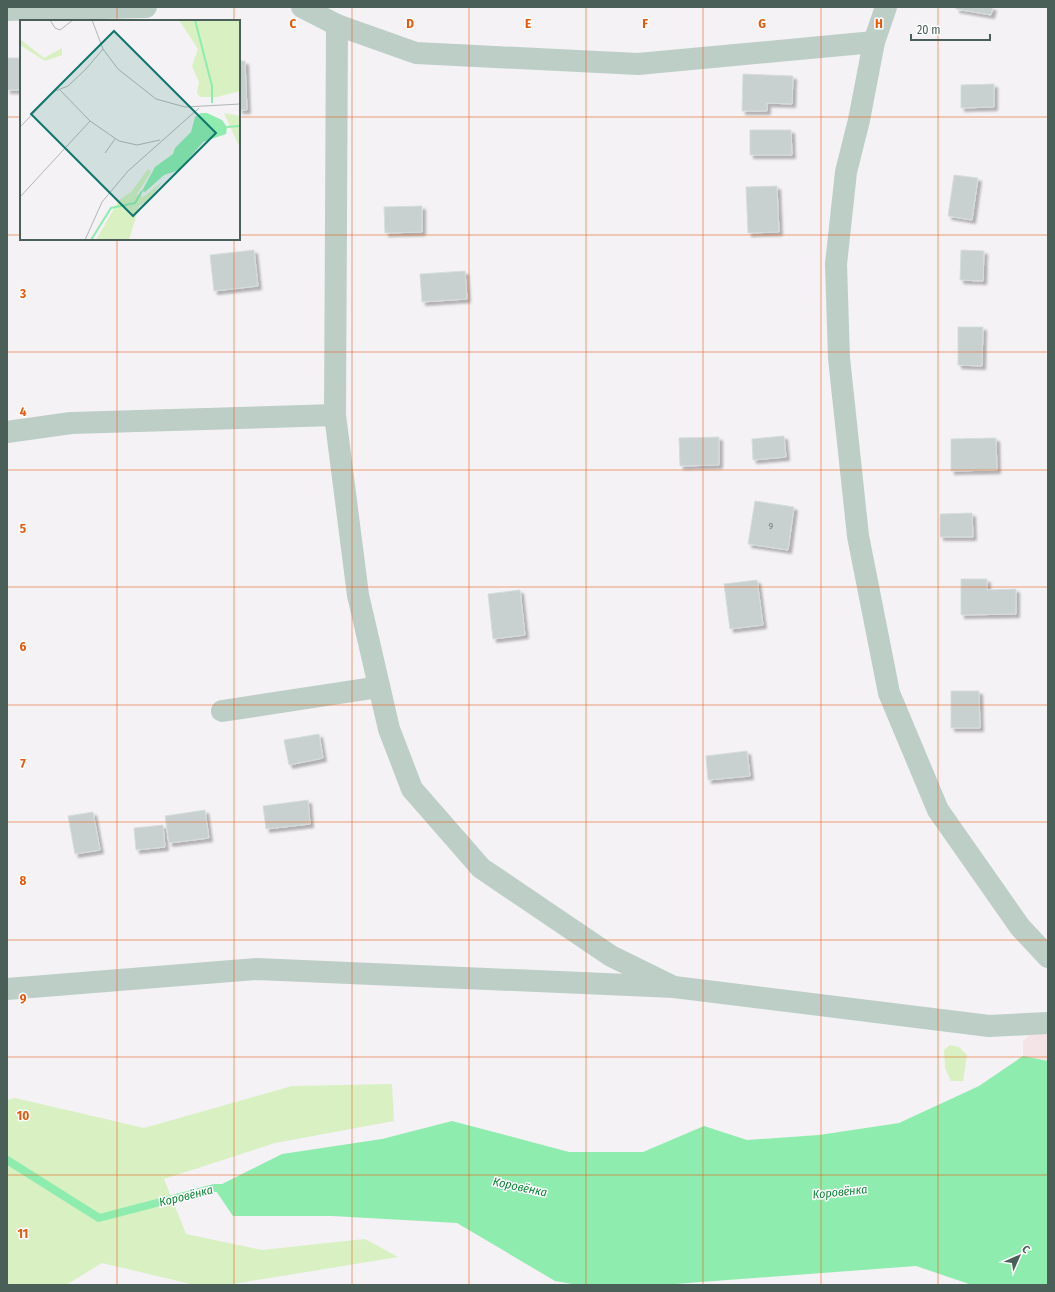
<svg xmlns="http://www.w3.org/2000/svg" width="1055" height="1292" viewBox="0 0 1055 1292" font-family="'Fira Sans Condensed',sans-serif">
<style>
.green{fill:#d8f0c2}
.sand{fill:#f4e4e7}
.water{fill:#8fecaf}
.lines{fill:none;stroke-linecap:round;stroke-linejoin:round}
.stream{stroke:#8fecaf;stroke-width:8}
.building{fill:#c9d1d0;stroke:#d6dddc;filter:url(#shadow)}
.minor{stroke:#bdcec7;stroke-width:22}
.grid{fill:none;stroke:#e8590c;stroke-width:1;stroke-opacity:0.55}
.labels{text-anchor:middle;stroke-width:3;stroke-linejoin:round;paint-order:stroke}
.number-label{font-size:9px;fill:#697c75}
.water-label{font-size:12px;font-style:italic;fill:#0e8738;stroke:#fff}
.inset-river{fill:none;stroke:#8fecaf;stroke-width:2}
.inset-road{fill:none;stroke:#b0b7b5;stroke-width:1}
.view{fill:#0f766e;fill-opacity:0.15;stroke:#0f766e;stroke-width:2}
.inset-edge{fill:none;stroke:#495f57;stroke-width:2}
.grid-label{font-size:13px;text-anchor:middle;font-weight:bold;fill:#e8590c;stroke:#fff;stroke-width:3;stroke-linejoin:round;paint-order:stroke}
</style>
<defs>
<filter id="shadow"><feDropShadow dx="3.5" dy="3.5" stdDeviation="1" flood-color="#0004"/></filter>
</defs>
<rect width="100%" height="100%" fill="#f4f2f4"/>
<g class="green">
<polygon points="950,1045 959,1047 967,1055 963,1081 951,1081 945,1068 944,1050"/>
<polygon points="392,1084 394,1121 275,1143 164,1179 186,1234 262,1250 365,1239 398,1257 227,1285 195,1285 102,1263 66,1285 7,1285 7,1100 15,1098 144,1128 292,1086"/>
</g>
<polygon class="sand" points="1048,1033 1048,1061 1023,1056 1023,1041 1031,1034"/>
<polygon class="water" points="1023,1056 1048,1061 1048,1285 972,1285 916,1266 662,1285 577,1285 555,1281 457,1223 332,1216 233,1216 214,1188 282,1154 382,1139 452,1121 569,1152 643,1152 704,1126 747,1140 819,1135 899,1123 979,1086"/>
<g class="lines">
<polyline class="stream" points="7,1160 99,1218 214,1188 224,1188"/>
</g>
<g class="building">
<polygon points="956,7 993,7 991,15 956,9"/>
<rect x="7" y="58" width="14" height="32"/>
<polygon points="239,61 245,61 247,110 239,110"/>
<polygon points="743,74 793,76 792,104 767,103 767,111 742,111"/>
<polygon points="994,84 994,107 961,108 961,85"/>
<polygon points="750,130 791,130 792,155 750,155"/>
<polygon points="954,175 978,178 972,220 948,216"/>
<polygon points="777,186 779,232 748,233 746,187"/>
<polygon points="422,206 422,232 385,233 384,207"/>
<polygon points="254,250 258,286 214,291 210,255"/>
<polygon points="961,250 984,251 983,281 960,280"/>
<polygon points="465,271 467,299 422,302 420,274"/>
<polygon points="958,327 983,327 982,366 958,365"/>
<polygon points="784,436 786,457 753,460 752,439"/>
<polygon points="719,437 719,465 680,466 679,438"/>
<polygon points="996,438 997,470 951,471 951,439"/>
<polygon points="755,501 794,507 788,550 748,544"/>
<polygon points="972,513 973,537 940,537 940,514"/>
<polygon points="961,579 987,579 987,590 1016,589 1016,614 961,615"/>
<polygon points="757,580 763,625 730,629 724,584"/>
<polygon points="520,590 525,635 493,639 488,594"/>
<polygon points="951,691 979,691 980,728 951,728"/>
<polygon points="319,734 323,758 289,765 284,740"/>
<polygon points="747,751 750,776 708,780 706,756"/>
<polygon points="308,800 310,824 266,829 263,806"/>
<polygon points="205,810 209,838 169,843 165,816"/>
<polygon points="93,812 100,850 75,854 68,816"/>
<polygon points="163,825 165,847 136,850 134,828"/>
</g>
<g class="lines">
<g class="minor">
<polyline points="302,7 337,25 416,53 638,64 874,42"/>
<polyline points="886,7 874,42 859,120 846,172 836,264 839,358 858,536 889,693 938,810 1020,927 1048,957"/>
<polyline points="7,10 146,7"/>
<polyline points="337,25 335,415 358,595 389,729 412,789 481,868 611,956 674,987"/>
<polyline points="7,432 71,423 335,415"/>
<polyline points="222,711 379,687"/>
<polyline points="7,989 257,969 674,987 989,1026 1048,1023"/>
</g>
</g>
<path class="grid" d="M117,7V21M234,7V21M352,7V1285M469,7V1285M586,7V1285M703,7V1285M821,7V1285M938,7V1285M7,117H21M239,117H1048M7,235H21M239,235H1048M117,239V1285M234,239V1285M7,352H1048M7,470H1048M7,587H1048M7,705H1048M7,822H1048M7,940H1048M7,1057H1048M7,1175H1048"/>
<g class="labels">
<g class="number-label">
<text x="771" y="529">9</text>
</g>
<g class="water-label">
<text transform="translate(520 1187) rotate(12)" y="4">Коровёнка</text>
<text transform="translate(840 1192) rotate(-6)" y="4">Коровёнка</text>
<text transform="translate(186 1196) rotate(-14)" y="4">Коровёнка</text>
</g>
</g>
<g transform="translate(20 20)">
<rect width="220" height="220" fill="#f4f2f4"/>
<path d="M159,0H220V71L197,77H180L177,73L179,62L172,46L178,29ZM0,19L24,38L42,28V35L25,41L0,25ZM204,93L220,96V128ZM128,149L131,152L117,174L123,177L142,162L129,180L119,186L109,220H76L99,180L111,172Z" fill="#d8f0c2"/>
<path d="M181,93H187L202,100L207,107L206,114L183,122L159,150L144,155L125,172L122,171L135,147L153,134L155,128L171,112L175,97Z" fill="#8fecaf"/>
<path class="inset-river" d="M175,0L192,66V83M207,107L220,106M71,220L91,188L115,183L122,171"/>
<path class="inset-road" d="M30,0L35,8L40,10L53,0M72,0L83,29L98,49L136,79L165,87L220,84M40,70L70,101L99,121L117,125L140,120M0,107L35,71L48,66L66,49L83,29M85,133L95,119M0,177L70,101M65,220L82,182L108,151L179,88"/>
<path class="view" d="M94,11L196,113L113,196L11,94Z"/>
<rect width="220" height="220" class="inset-edge"/>
</g>
<g class="grid-label">
<text x="293" y="28">C</text>
<text x="410" y="28">D</text>
<text x="528" y="28">E</text>
<text x="645" y="28">F</text>
<text x="762" y="28">G</text>
<text x="879" y="28">H</text>
<text x="23" y="298">3</text>
<text x="23" y="416">4</text>
<text x="23" y="533">5</text>
<text x="23" y="651">6</text>
<text x="23" y="768">7</text>
<text x="23" y="885">8</text>
<text x="23" y="1003">9</text>
<text x="23" y="1120">10</text>
<text x="23" y="1238">11</text>
</g>
<rect width="1055" height="1292" fill="none" stroke="#495f57" stroke-width="16"/>
<g transform="translate(1019 1256) rotate(45)" stroke="#ffffff" stroke-width="3" paint-order="stroke">
<path d="M0-3L7 15L0 10L-7 15Z" fill="#495f57"/>
<text y="-6" font-size="11" font-weight="bold" text-anchor="middle" fill="#495f57">С</text>
</g>
<path d="M911 34v6h79v-6" fill="none" stroke="#495f57" stroke-width="2"/>
<text x="917" y="34" font-size="12" fill="#495f57" stroke="#ffffff" stroke-width="3" paint-order="stroke">20 m</text>
</svg>
